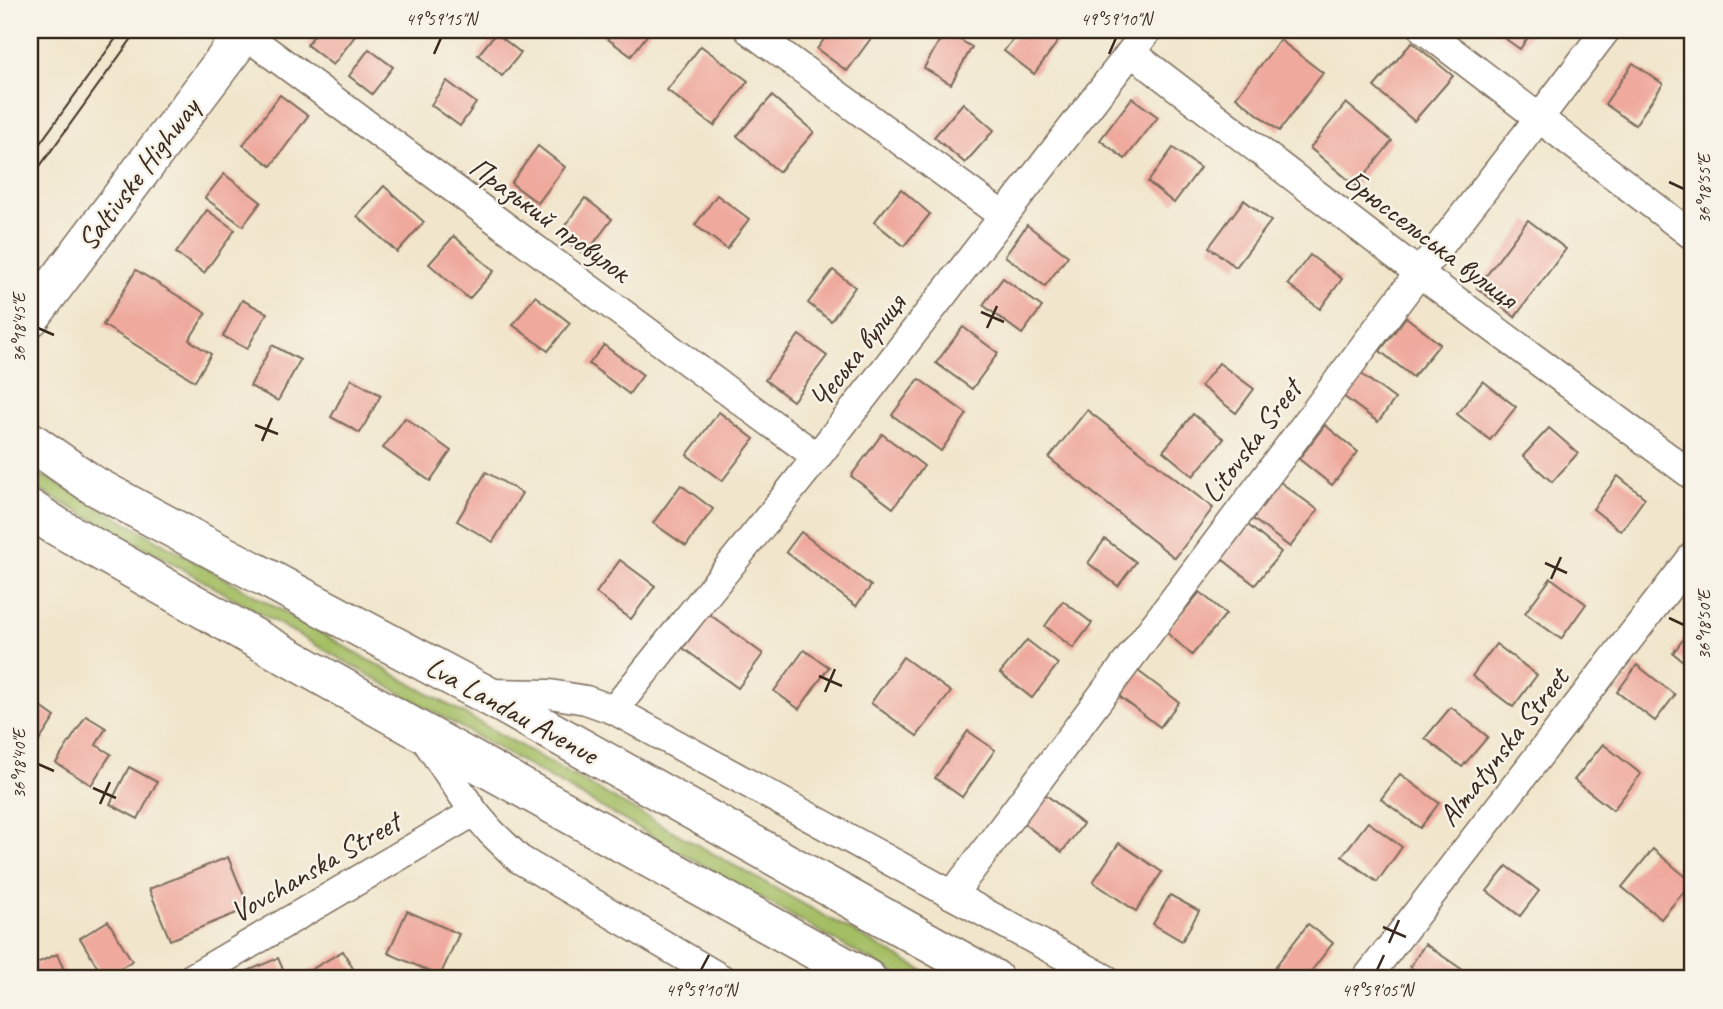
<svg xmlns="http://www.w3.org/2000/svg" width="1723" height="1009" viewBox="0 0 1723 1009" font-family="Caveat,sans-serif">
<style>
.green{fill:#a4be64;stroke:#707441;stroke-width:2}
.building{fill:#efa99d}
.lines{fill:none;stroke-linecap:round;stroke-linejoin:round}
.street-casing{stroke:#7b6c5b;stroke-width:31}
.primary-casing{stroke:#7b6c5b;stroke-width:41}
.street{stroke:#fff;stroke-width:28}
.primary{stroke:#fff;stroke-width:38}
.tram{stroke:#3b2a1e;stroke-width:2}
.ticks{fill:none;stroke:#3b2a1e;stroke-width:2.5}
.labels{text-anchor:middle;stroke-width:5;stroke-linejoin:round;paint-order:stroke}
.street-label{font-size:30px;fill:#3b2a1e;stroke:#f7f3e8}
.neatline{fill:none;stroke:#3b2a1e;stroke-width:2.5}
.ticks-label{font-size:18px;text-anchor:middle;fill:#3b2a1e}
</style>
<rect width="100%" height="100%" fill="#f7f3e8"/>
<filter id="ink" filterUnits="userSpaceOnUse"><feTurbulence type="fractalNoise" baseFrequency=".0143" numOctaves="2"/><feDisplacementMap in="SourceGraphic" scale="14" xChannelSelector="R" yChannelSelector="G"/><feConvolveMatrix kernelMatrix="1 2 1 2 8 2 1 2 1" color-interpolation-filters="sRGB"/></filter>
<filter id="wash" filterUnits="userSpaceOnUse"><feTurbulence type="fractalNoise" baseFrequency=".00686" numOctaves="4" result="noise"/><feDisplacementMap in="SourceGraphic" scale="28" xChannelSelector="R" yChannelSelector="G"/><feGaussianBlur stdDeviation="1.57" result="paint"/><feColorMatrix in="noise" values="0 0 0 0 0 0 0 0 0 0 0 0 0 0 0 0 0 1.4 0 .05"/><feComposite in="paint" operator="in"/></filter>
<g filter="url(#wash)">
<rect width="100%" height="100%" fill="#f1e6cc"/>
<polygon class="green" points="42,475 595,788 938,979 906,979 861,955 135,542 35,488"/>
<g id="blocks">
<g class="building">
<polygon points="318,30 347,30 355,36 333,65 307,45"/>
<polygon points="604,30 651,30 631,56 601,34"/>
<polygon points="831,30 877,30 847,71 817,49"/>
<polygon points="1020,30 1046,30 1059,40 1034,74 1004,51"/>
<polygon points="1493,30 1533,30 1520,49"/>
<polygon points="945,31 972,47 951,84 924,68"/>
<polygon points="496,33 521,53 502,76 478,55"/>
<polygon points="1280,40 1323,73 1279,131 1236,97"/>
<polygon points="1412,42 1453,76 1414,121 1374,87"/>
<polygon points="701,46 748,81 714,126 667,90"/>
<polygon points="369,49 393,67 372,94 349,76"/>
<polygon points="1633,63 1663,84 1635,125 1605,104"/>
<polygon points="447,81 476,103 460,126 431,105"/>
<polygon points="280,95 308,116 271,166 243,145"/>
<polygon points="772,96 814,132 779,172 737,136"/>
<polygon points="1132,98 1158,117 1125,159 1100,140"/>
<polygon points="963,103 994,130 965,163 934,137"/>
<polygon points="1346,103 1392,141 1356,186 1310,148"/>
<polygon points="538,146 565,167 538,203 511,183"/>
<polygon points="1173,148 1200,168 1174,203 1148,182"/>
<polygon points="224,174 261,202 243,226 205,198"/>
<polygon points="384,186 424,222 397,252 357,216"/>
<polygon points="901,189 930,214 904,246 874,222"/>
<polygon points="717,195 749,219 727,249 695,225"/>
<polygon points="585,198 612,219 585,255 558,235"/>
<polygon points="1244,200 1271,221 1236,267 1209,247"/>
<polygon points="207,210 235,230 204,273 176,253"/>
<polygon points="1528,220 1566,249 1515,317 1477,288"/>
<polygon points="1027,225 1068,256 1045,286 1005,256"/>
<polygon points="454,236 494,271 469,299 429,264"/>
<polygon points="1310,255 1342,279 1320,309 1288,284"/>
<polygon points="136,270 206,313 189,340 211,354 195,381 103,325"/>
<polygon points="833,270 855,287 831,321 808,303"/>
<polygon points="1003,278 1042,307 1022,334 983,305"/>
<polygon points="535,296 570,323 548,351 513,325"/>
<polygon points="242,300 267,313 247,349 223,336"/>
<polygon points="1406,317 1440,344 1413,377 1380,351"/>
<polygon points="963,327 998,353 972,389 936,363"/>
<polygon points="799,335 827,356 793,401 765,380"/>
<polygon points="272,345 300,360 278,401 250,386"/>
<polygon points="604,345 643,375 629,394 589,364"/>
<polygon points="1219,363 1254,389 1236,413 1201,386"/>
<polygon points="1360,373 1395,399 1378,422 1343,396"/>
<polygon points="351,379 381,395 360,433 331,417"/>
<polygon points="919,379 967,414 941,451 892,415"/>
<polygon points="1483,381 1516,407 1490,440 1457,414"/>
<polygon points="1087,410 1213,508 1175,558 1049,458"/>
<polygon points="719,412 754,439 722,481 687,455"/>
<polygon points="1193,414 1224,439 1193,476 1163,451"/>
<polygon points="405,418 451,451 430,481 383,448"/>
<polygon points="1325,425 1358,452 1332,485 1299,459"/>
<polygon points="1549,428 1578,453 1552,482 1523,456"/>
<polygon points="882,434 924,466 893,508 851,476"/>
<polygon points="486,472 522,493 493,542 457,521"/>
<polygon points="1618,476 1645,498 1621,531 1593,509"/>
<polygon points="1280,482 1318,510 1290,547 1253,519"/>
<polygon points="681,485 713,509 686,546 653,523"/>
<polygon points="1248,525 1281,552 1255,585 1222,559"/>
<polygon points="801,532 871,586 856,606 786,552"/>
<polygon points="1105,539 1136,562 1118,586 1088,563"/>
<polygon points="620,560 655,586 631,619 596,593"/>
<polygon points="1551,578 1586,604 1561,639 1525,613"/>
<polygon points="1200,592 1226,614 1192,655 1166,632"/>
<polygon points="1063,601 1092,623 1073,648 1045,626"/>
<polygon points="709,614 763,654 738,688 683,648"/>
<polygon points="1693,626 1693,669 1673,653"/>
<polygon points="1027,640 1058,664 1032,698 1000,673"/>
<polygon points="1496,644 1537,675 1513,707 1472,676"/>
<polygon points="804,650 829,667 799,709 774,691"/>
<polygon points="903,657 951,692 917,736 871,703"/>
<polygon points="1637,665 1675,695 1655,721 1617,692"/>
<polygon points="1138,671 1179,702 1160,727 1119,696"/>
<polygon points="30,699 55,717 30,755"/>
<polygon points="1451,707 1488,737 1462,767 1425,738"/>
<polygon points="86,716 106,728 96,745 111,754 91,785 56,763"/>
<polygon points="968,731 995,750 962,797 935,778"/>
<polygon points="1603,744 1641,774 1613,810 1574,780"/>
<polygon points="129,767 157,782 138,819 110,804"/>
<polygon points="1400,774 1439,803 1420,828 1381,799"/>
<polygon points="1045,794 1083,824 1062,852 1023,823"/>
<polygon points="1368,822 1402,847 1377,882 1342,856"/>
<polygon points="1119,843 1162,872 1136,911 1093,882"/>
<polygon points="1653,849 1692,882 1661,919 1622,887"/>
<polygon points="228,857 249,908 170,940 149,889"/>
<polygon points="1507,866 1539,891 1520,916 1487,891"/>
<polygon points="1170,895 1199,911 1182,941 1153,924"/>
<polygon points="407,911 459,934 440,976 388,953"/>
<polygon points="108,921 132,961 104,978 80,938"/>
<polygon points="1308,924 1333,943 1305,979 1290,979 1275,967"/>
<polygon points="1425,944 1476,979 1422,979 1423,977 1410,967"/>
<polygon points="343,951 359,979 300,979 299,977"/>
<polygon points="57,954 68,979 30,979 30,966"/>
<polygon points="278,958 287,979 229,979"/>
</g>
</g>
</g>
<g filter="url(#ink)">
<use href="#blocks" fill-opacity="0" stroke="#7b6c5b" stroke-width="2"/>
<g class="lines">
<defs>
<g id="street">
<polyline points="239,30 817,457"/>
<polyline points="749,30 1003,216"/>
<polyline points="1424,30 1693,236"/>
<polyline points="1131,52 1419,273 1693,476"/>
<polyline points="487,693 550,694 586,700 614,710 1106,979"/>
<polyline points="614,710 817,457 1148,30"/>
<polyline points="421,733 474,812 491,832 519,859 722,979"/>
<polyline points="952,895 1419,273 1539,118 1606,30"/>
<polyline points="190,979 474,812"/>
<polyline points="1366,979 1693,556"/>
</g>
<g id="primary">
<polyline points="30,318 247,30"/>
<polyline points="30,441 93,485 148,515 483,693 994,979"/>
<polyline points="30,509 56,526 420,731 867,979"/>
</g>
</defs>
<use href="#street" class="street-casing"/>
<use href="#primary" class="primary-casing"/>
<use href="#street" class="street"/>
<use href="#primary" class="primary"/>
<g class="tram">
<polyline points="30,157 122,30"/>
<polyline points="30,180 138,30"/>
</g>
</g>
</g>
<path class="ticks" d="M434,54L441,38M1109,54L1116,38M1669,182L1684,189M981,312L1004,322M38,328L54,335M987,328L997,306M255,425L278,434M262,441L272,418M1545,563L1567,573M1551,579L1561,557M1669,618L1684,625M819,676L842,686M825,692L835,669M38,764L54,771M93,788L116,798M100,804L110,782M1383,927L1406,937M1389,943L1399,920M701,970L709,955M1377,970L1384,955"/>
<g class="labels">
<g class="street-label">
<text transform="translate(138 174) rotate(-53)" y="10">Saltivske Highway</text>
<text transform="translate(550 219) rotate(36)" y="10">Празький провулок</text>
<text transform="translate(1431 239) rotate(37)" y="10">Брюссельська вулиця</text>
<text transform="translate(857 351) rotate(-52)" y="10">Чеська вулиця</text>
<text transform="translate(1251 441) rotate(-53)" y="10">Litovska Sreet</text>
<text transform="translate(512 710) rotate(29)" y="10">Lva Landau Avenue</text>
<text transform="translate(1503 747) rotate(-52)" y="10">Almatynska Street</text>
<text transform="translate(315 867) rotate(-30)" y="10">Vovchanska Street</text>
</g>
</g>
<rect width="1723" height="1009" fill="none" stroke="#f7f3e8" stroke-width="77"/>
<rect x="38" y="38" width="1646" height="932" class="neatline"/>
<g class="ticks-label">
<text x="441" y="25">49°59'15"N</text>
<text x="1116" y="25">49°59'10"N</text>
<text transform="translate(1704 189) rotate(-90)" y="6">36°18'55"E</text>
<text transform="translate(19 328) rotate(-90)" y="6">36°18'45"E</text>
<text transform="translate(1704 625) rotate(-90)" y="6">36°18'50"E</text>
<text transform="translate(19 764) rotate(-90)" y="6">36°18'40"E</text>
<text x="701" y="996">49°59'10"N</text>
<text x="1377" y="996">49°59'05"N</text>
</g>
</svg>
